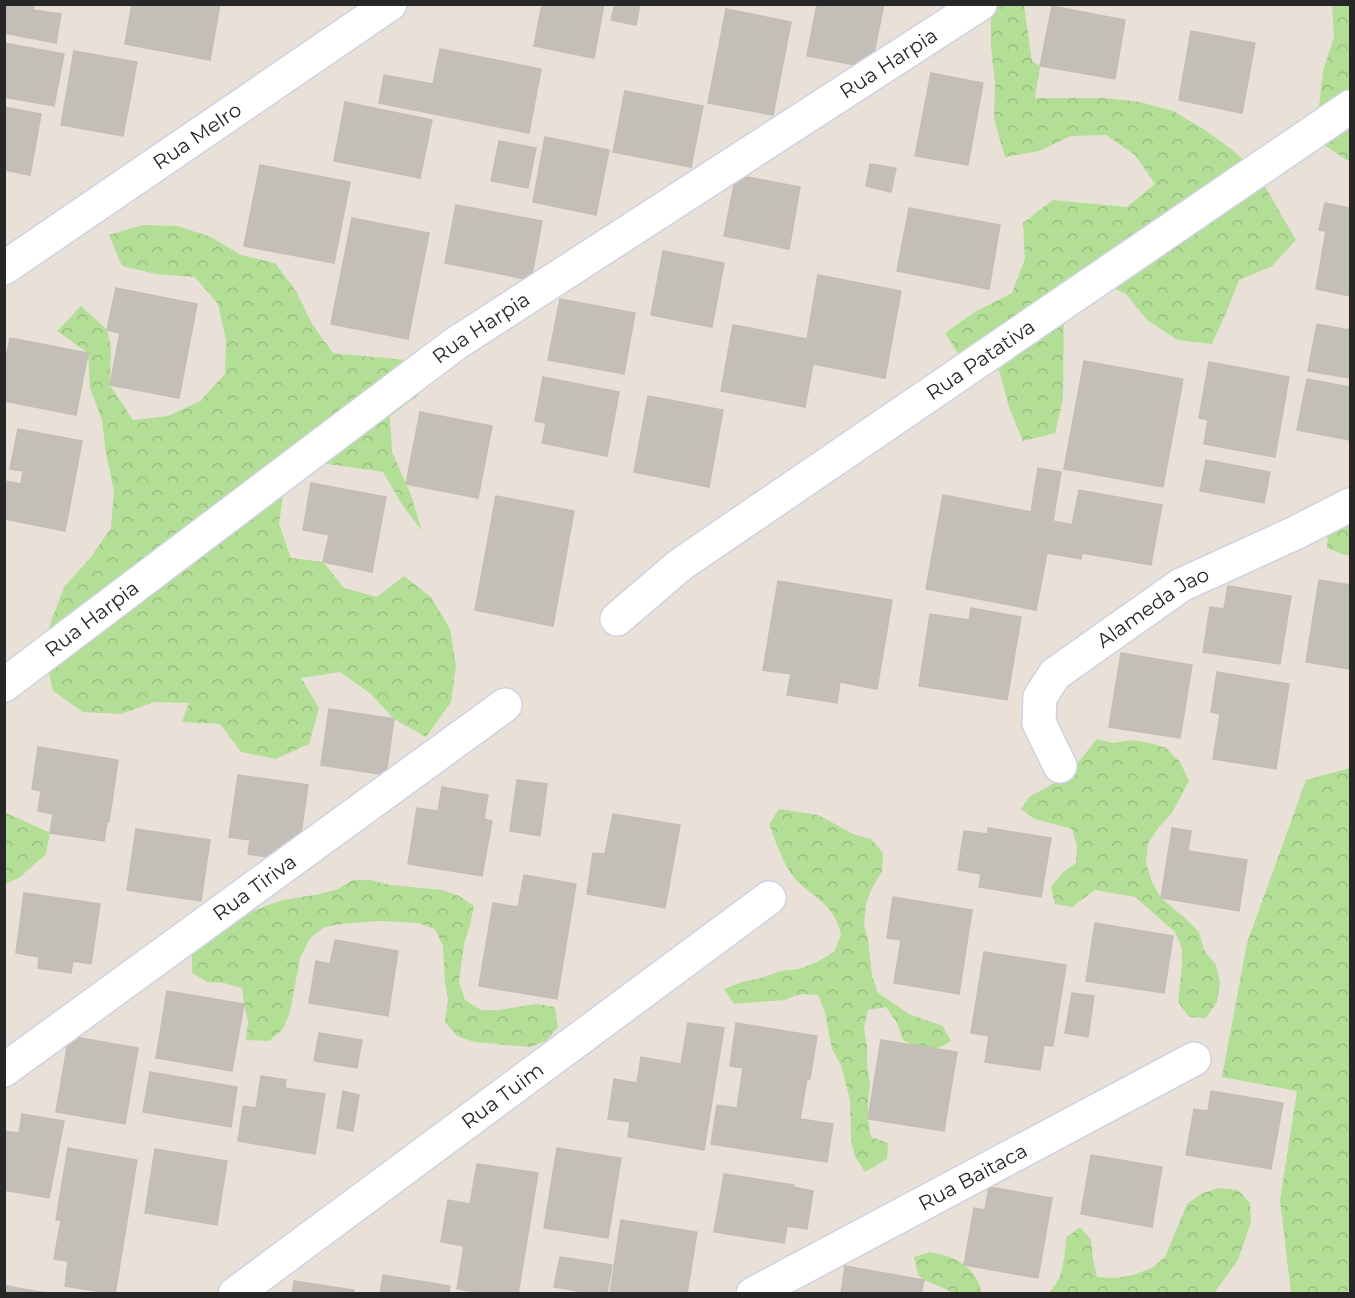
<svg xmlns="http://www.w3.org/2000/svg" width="1355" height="1298" viewBox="0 0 1355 1298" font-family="Montserrat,sans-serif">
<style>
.forest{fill:url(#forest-crowns)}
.building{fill:#c4beb8;stroke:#c4bdb3;stroke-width:1.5}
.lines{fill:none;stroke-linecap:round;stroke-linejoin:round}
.street-casing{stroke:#ced2e0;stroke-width:36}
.street{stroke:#fff;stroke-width:33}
.labels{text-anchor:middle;stroke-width:5;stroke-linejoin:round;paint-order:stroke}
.street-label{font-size:20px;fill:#272727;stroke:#fff}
</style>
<defs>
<pattern id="forest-crowns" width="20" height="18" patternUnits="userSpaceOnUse" patternTransform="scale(1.5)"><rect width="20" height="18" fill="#b3de96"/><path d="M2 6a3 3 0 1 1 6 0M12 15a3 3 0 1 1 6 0" fill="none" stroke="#9abe81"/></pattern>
</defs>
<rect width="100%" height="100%" fill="#e9e1d8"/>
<g class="forest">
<polygon points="988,5 1024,5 1032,61 1040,66 1035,98 1105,98 1140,102 1173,111 1205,130 1235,152 1260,178 1296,240 1272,266 1239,280 1226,313 1212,344 1178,340 1147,320 1126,294 1094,279 1064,296 1063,399 1055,433 1023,441 1009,407 999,370 964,363 945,333 975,312 1012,293 1025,259 1023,223 1053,200 1127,207 1155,184 1135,155 1106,135 1071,136 1039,151 1005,157 994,119 995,83 991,47 991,11"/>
<polygon points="1332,5 1350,5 1350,160 1348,161 1318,141 1319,106 1323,71 1334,37"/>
<polygon points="143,225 177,226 211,237 241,255 275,263 296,291 312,324 333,353 405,360 419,395 390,416 392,452 411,495 422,531 401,503 383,472 308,461 284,488 279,524 291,558 323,562 344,588 377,597 404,576 431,597 450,629 456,666 451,702 426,737 394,719 371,694 340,672 301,678 319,708 309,744 276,759 241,752 220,724 182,722 189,703 155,702 121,714 83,712 53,691 45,657 50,624 64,587 91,557 111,528 114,490 106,454 102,420 90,388 88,353 57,331 81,306 107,330 111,347 110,385 133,420 168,416 200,401 225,374 226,340 218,304 195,277 156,274 122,266 109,235"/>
<polygon points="1350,514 1350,555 1344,555 1327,548 1328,531"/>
<polygon points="1097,739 1113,743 1131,740 1150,743 1166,748 1180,762 1189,781 1172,813 1159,827 1148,843 1146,863 1152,882 1161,898 1185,918 1199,932 1204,950 1216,965 1220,983 1217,1002 1206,1018 1189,1017 1178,1002 1182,966 1182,948 1175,932 1135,897 1095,890 1072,907 1055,904 1051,887 1062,873 1076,863 1077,846 1072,829 1035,819 1021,809 1029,797 1058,781 1072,770"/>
<polygon points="1350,768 1350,1290 1342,1293 1291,1293 1280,1200 1297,1091 1222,1077 1247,943 1306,780"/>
<path d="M779,809L818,815L855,835L871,839L883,853L882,871L872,888L866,904L864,924L868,940L872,976L878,993L909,1014L943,1026L951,1041C929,1054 925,1052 903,1040L897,1023L886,1007L868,1010L864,1028L867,1046V1065L870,1084L868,1101V1119L871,1137L888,1143L887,1159L865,1172L855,1157L851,1139L850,1100L841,1065L832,1049L825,1012L818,995L801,994L784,1000L734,1004L724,989L742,982L761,978L781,971L799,969L817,962L834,952L841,935C840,930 838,923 835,918C826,900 804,891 792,875C783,863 775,840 769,824Z"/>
<polygon points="5,813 18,818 50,833 46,854 19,878 5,884"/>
<polygon points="353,880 371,880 390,885 442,890 459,896 474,906 470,925 464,944 459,982 465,1000 481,1010 498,1010 537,1004 555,1007 558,1027 546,1041 530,1047 474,1042 457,1036 445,1022 448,999 445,982 443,946 435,929 418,923 379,921 342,924 325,927 310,938 300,958 290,1012 283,1029 269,1041 246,1040 248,1021 244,1004 242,988 224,983 207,982 192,973 192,955 203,940 217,930 234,924 248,913 266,906 283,900 320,894 338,889"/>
<path d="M1217,1188L1238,1190L1250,1203L1251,1222L1238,1260L1214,1293H1048C1064,1280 1064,1258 1066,1238L1080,1227L1091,1240L1093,1259L1097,1277L1115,1278L1133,1275L1152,1268L1165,1257L1187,1204L1201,1194Z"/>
<path d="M930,1252C947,1255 963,1260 974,1275C978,1280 980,1287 982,1293H953L943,1288L924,1280L918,1275L914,1257Z"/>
</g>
<g class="building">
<polygon points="4,4 34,4 33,10 61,14 56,43 4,33"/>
<polygon points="132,4 220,4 210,60 125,44"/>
<polygon points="542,4 604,4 594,58 534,46"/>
<polygon points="615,4 640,4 636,25 611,20"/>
<polygon points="817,4 884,4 871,68 807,56"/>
<polygon points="1052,6 1125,20 1115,79 1040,66"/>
<polygon points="726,9 791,22 773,115 708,103"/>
<polygon points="1191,31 1255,43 1242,113 1179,100"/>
<polygon points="4,43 64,54 54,106 4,97"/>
<polygon points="440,49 541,69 529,133 379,103 384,75 433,84"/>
<polygon points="74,51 137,62 123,136 61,125"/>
<polygon points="931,73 983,83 968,165 915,156"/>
<polygon points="625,91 703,106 691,167 613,152"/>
<polygon points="345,102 432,120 420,178 334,161"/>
<polygon points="4,107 41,114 30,175 4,170"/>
<polygon points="545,137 609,150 596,215 533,202"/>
<polygon points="499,141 536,148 528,188 491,181"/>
<polygon points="870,164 896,168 891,192 866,186"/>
<polygon points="260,165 350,182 334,263 244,246"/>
<polygon points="736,175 800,187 789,249 724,236"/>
<polygon points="1325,203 1350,208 1350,296 1316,289 1326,231 1319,230"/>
<polygon points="456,205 542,221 531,280 445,263"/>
<polygon points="909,208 1000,225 989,289 897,271"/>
<polygon points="352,218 429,233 408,339 331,324"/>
<polygon points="663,251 724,263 712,327 651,315"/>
<polygon points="818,275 901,291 885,378 813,364 805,407 721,391 733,325 807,339"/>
<polygon points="116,288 197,304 179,398 110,385 120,333 107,330"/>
<polygon points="560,299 635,313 624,374 548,360"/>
<polygon points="1350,322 1350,378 1308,371 1317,324 1349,330"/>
<polygon points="10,338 88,353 76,415 4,401 4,368"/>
<polygon points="1084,361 1183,379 1163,487 1064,469"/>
<polygon points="1209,362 1289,377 1275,457 1204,444 1208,420 1199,418"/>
<polygon points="543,377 619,392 607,456 542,443 546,423 535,421"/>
<polygon points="1307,379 1350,387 1350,440 1297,430"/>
<polygon points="648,396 723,410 709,487 634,472"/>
<polygon points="420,412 492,426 478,498 406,484"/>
<polygon points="18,429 82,441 65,531 4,519 4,481 21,484 23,471 10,469"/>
<polygon points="1206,460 1270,472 1264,503 1200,491"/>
<polygon points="1038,468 1061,472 1053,521 1072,525 1079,490 1162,505 1151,565 1082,553 1081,559 1047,553 1036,610 926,589 943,495 1031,512"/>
<polygon points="311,483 386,497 372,572 323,562 329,535 303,530"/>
<polygon points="496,496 574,511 553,626 475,610"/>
<polygon points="1319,580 1350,585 1350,669 1306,662"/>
<polygon points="778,581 892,600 877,689 840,682 837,703 787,695 791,674 763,670"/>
<polygon points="1228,586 1291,596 1280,664 1203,652 1210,607 1224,609"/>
<polygon points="971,608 1021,617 1007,700 919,686 930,614 969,620"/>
<polygon points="1121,653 1192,665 1180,738 1109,727"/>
<polygon points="1217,672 1289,684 1276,769 1213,759 1220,714 1211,712"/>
<polygon points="329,709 394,719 386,775 321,765"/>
<polygon points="38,747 118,760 109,822 107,822 104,841 50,833 53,814 38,811 41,791 32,789"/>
<polygon points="238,775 308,785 299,848 281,845 280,859 248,854 250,840 229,837"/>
<polygon points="517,780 547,784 540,836 510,831"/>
<polygon points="442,787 488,795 484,819 492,821 482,876 408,864 417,808 438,811"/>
<polygon points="613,814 680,825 665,908 587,894 593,853 605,854"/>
<polygon points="988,828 1051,838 1041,897 979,887 981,874 958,870 964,831 988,834"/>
<polygon points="1172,828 1191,831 1188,851 1247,860 1239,911 1161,898"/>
<polygon points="136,829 210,840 201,901 127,890"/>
<polygon points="524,875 576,884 557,999 479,986 493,903 518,907"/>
<polygon points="24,893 100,904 91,964 73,961 71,973 38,968 39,957 16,953"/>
<polygon points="893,897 972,910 959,994 894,983 901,940 887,938"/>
<polygon points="1095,923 1173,936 1164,993 1086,981"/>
<polygon points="335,940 398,951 388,1016 309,1003 316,961 330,964"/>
<polygon points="984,952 1066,965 1053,1046 1044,1045 1040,1070 985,1062 989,1036 971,1033"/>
<polygon points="167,991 244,1004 232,1071 156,1058"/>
<polygon points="1072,993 1094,996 1088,1037 1065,1033"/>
<polygon points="688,1023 724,1028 704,1150 628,1137 630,1122 608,1119 614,1079 637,1083 641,1057 681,1064"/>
<polygon points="736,1023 817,1036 810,1079 807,1079 800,1119 833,1124 827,1162 711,1144 717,1105 737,1108 743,1068 730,1066"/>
<polygon points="319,1033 362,1040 357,1068 314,1061"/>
<polygon points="69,1036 138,1048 125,1124 56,1112"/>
<polygon points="881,1040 957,1052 944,1131 868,1119"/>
<polygon points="150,1072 237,1087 231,1127 143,1112"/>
<polygon points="261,1076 286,1080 285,1088 325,1094 315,1154 238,1141 243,1106 256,1108"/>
<polygon points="343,1091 359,1095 353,1131 337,1128"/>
<polygon points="1211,1091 1283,1103 1271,1169 1186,1155 1194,1109 1208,1111"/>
<polygon points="22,1114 64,1121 49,1198 4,1190 4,1131 19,1133"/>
<polygon points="68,1148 137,1160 115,1294 65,1286 68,1261 54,1259 61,1220 56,1220"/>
<polygon points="557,1148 621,1158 608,1238 544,1228"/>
<polygon points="155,1149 227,1161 217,1225 145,1213"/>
<polygon points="1091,1155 1162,1167 1152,1227 1081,1214"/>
<polygon points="477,1164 538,1173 518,1294 485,1294 457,1289 464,1246 441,1242 448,1200 470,1204"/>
<polygon points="724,1174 794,1185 793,1187 813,1191 807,1229 787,1226 784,1243 714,1232"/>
<polygon points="989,1187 1052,1198 1038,1278 964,1265 974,1208 985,1210"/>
<polygon points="621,1220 697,1232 687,1294 610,1294"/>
<polygon points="560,1257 612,1265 607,1294 594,1294 554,1287"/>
<polygon points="845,1266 924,1280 921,1294 841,1294"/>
<polygon points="383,1275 450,1286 449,1294 380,1294"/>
<polygon points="294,1281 354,1290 353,1294 292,1294"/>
<polygon points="4,1285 17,1288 53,1294 4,1294"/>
</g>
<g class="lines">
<defs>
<g id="street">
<path id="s1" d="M4,268L390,4"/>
<path id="s2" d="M617,619L680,565L1350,107"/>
<path id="s3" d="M4,685L455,344L980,4"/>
<path id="s4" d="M1060,766L1039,723L1040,697L1055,674L1181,585L1293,534L1350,505"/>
<path id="s5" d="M4,1070L505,705"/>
<path id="s6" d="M235,1294L769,898"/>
<path id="s7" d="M753,1294L1194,1059"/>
</g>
</defs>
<use href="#street" class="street-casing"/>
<use href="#street" class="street"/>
</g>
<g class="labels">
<g class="street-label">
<text dy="7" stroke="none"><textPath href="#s3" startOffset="1082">Rua Harpia</textPath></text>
<text dy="7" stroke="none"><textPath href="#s1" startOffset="234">Rua Melro</textPath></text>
<text dy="7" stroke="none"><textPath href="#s3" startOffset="596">Rua Harpia</textPath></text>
<text dy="7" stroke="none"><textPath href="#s2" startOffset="447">Rua Patativa</textPath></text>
<text dy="7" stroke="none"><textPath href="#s4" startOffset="220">Alameda Jao</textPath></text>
<text dy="7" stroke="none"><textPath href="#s3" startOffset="110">Rua Harpia</textPath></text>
<text dy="7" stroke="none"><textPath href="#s5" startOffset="310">Rua Tiriva</textPath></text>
<text dy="7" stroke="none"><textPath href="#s6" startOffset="333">Rua Tuim</textPath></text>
<text dy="7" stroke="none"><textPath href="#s7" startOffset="249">Rua Baitaca</textPath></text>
</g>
</g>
<rect width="1355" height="1298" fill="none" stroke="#272727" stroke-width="12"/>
</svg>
